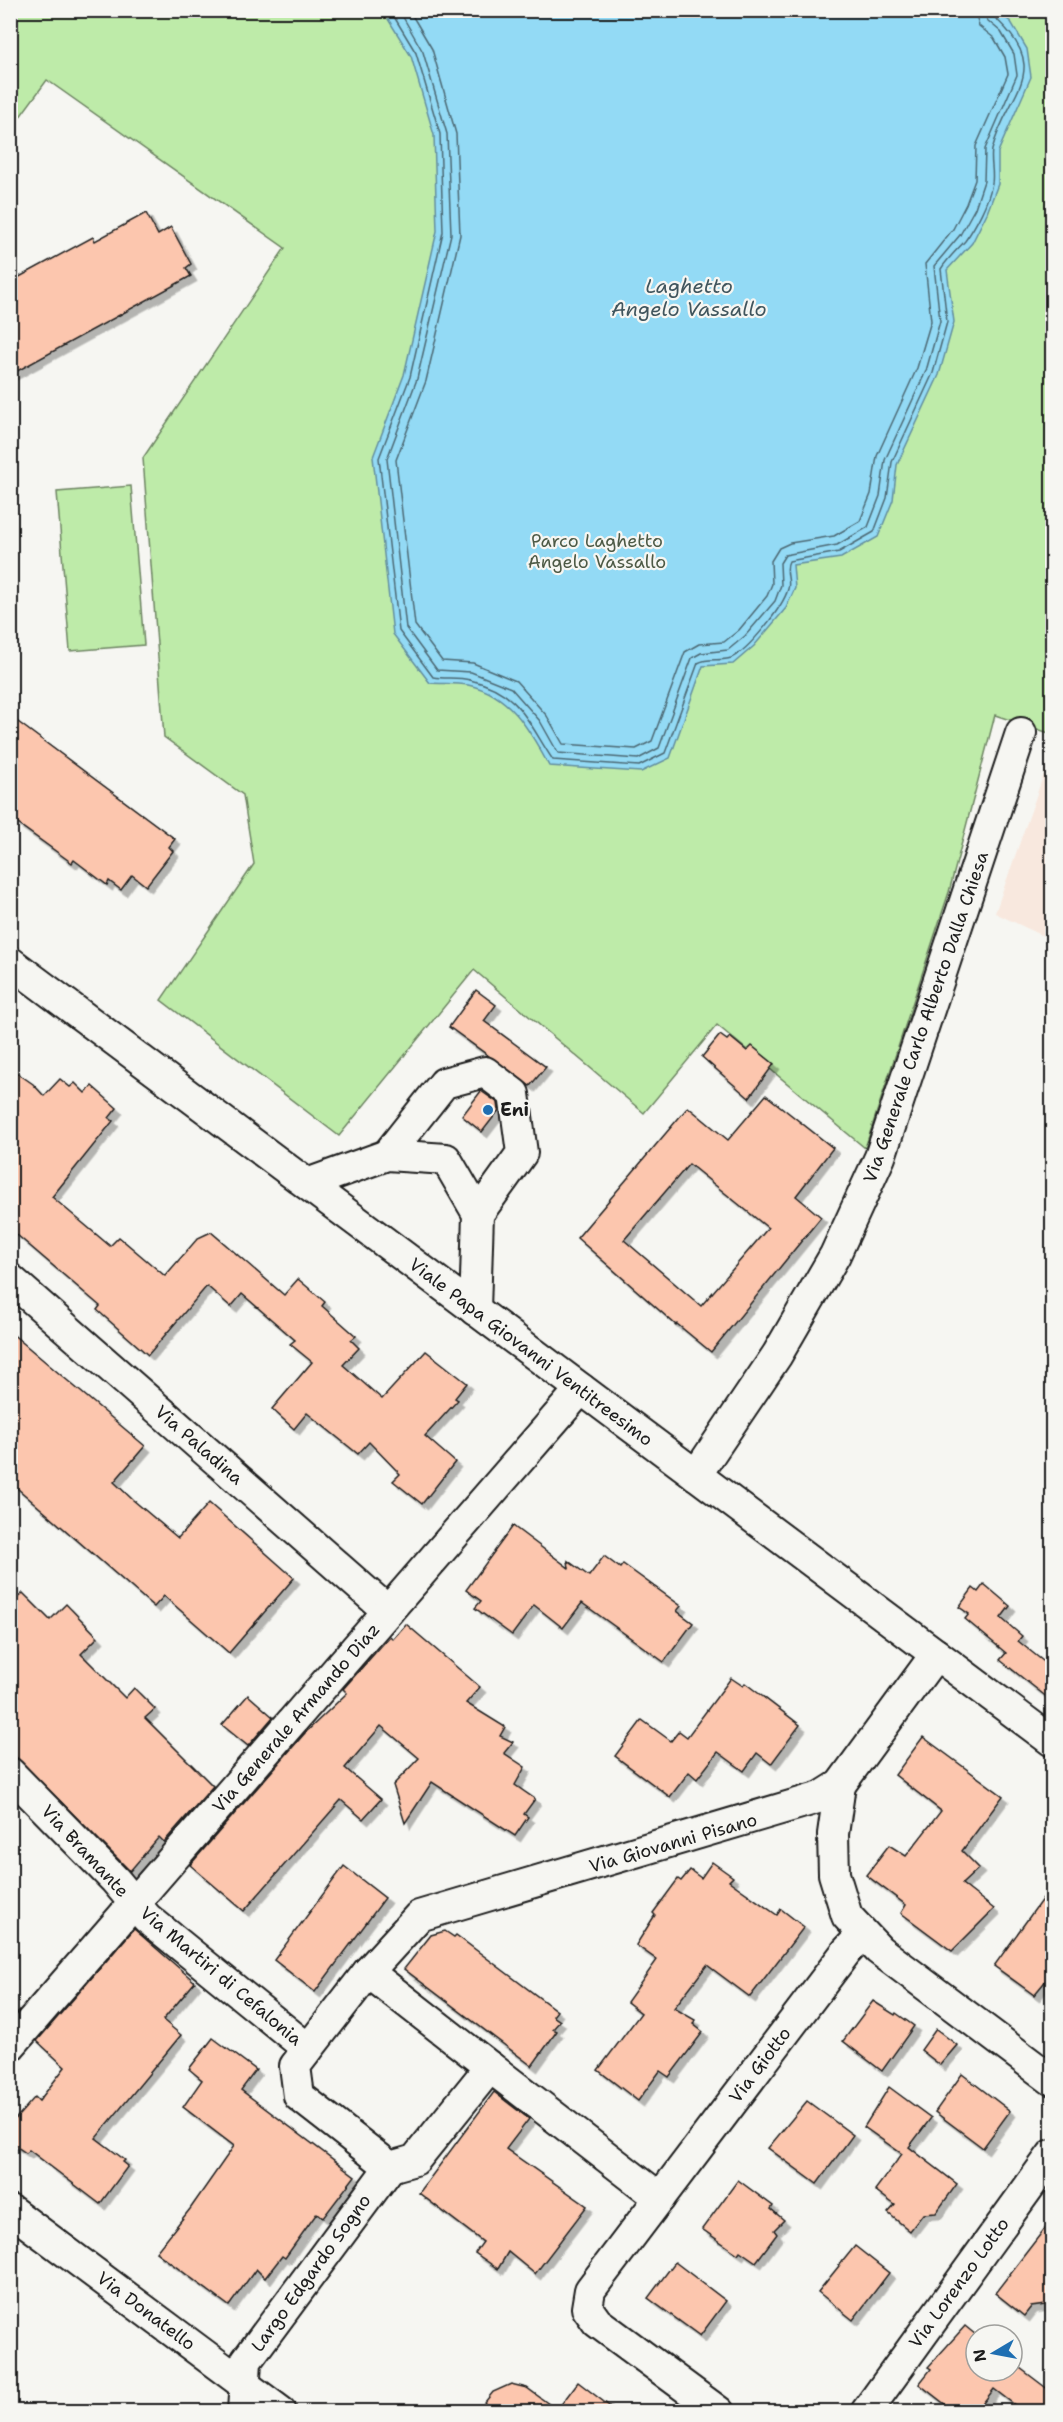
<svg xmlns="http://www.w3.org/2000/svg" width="1063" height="2422" viewBox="0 0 1063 2422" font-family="'Shantell Sans',sans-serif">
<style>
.built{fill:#f8e8de}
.green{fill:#beeba9;stroke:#6d8462;stroke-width:1.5}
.water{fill:#93daf5;stroke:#638e9e;stroke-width:1.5}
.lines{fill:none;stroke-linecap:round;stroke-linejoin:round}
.shore{stroke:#4c6873;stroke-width:1.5}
.building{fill:#fcc6ae;stroke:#1c1c1c;stroke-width:1.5;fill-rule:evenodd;filter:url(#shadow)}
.minor-casing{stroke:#1c1c1c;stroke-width:34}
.minor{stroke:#f6f6f2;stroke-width:30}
.poi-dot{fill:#1f6fb2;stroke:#f6f6f2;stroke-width:2}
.labels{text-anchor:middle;stroke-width:4.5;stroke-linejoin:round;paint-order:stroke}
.park-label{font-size:18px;fill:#4d5a46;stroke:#f6f6f2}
.street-label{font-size:18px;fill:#1c1c1c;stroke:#f6f6f2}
.poi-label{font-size:18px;font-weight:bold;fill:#1c1c1c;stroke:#f6f6f2;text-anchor:start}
.water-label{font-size:20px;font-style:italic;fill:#40555d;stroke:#f6f6f2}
</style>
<defs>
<filter id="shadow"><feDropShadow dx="5.5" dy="5.5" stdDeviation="0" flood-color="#0004"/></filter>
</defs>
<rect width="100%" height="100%" fill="#f6f6f2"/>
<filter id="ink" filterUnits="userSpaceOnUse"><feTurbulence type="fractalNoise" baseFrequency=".0167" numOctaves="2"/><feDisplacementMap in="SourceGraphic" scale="12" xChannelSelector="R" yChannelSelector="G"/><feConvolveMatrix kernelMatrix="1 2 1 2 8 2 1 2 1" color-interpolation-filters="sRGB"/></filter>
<g filter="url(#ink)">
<polygon class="built" points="1052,751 1052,940 995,913"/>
<g class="green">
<polygon points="11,11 1052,11 1052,734 995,715 949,892 865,1148 717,1025 644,1113 474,970 339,1136 161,1000 254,864 243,795 164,737 143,458 285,248 47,80 11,129"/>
<polygon points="131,486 144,645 70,651 57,492"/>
</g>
<path class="water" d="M994,10L1011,22L1027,49L1031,77L998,152V184L987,213L972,243L947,270L954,322L939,375L897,465L893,500L878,537L841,558L793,565L795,588L786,608L754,646L733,664L703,666L670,758L641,772L549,766C530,731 511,694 468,685C456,683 442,684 430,683L393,634L373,457L404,375L437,231L434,135L411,56L383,11Z"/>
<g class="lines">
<g class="shore">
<path d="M390,10L416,53L440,134L443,232L410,377L379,458L399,631L433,677C445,679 458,677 470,680C520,691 528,723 553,760L639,766L665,753L698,663C708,657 720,662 731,658C748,651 783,607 788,589C791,580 784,570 789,561L839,552L874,532L887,498L892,462L933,373L947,322L941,269C948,258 957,250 965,241C976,226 989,201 992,183C994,172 990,161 992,150C1006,92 1056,72 993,16L992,10"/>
<polyline points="399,10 423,52 447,134 451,234 417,379 387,459 406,628 437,670 471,672 511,688 540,721 558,753 638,759 659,748 692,658 701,653 728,650 745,636 775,601 781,585 780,563 785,555 837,545 868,527 880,496 885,460 926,371 940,321 934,266 960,235 975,208 984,181 985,149 1017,75 1014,54 1001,32 987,20 984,10"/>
<polyline points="409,10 432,49 456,134 460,235 426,381 396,460 415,625 442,661 473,663 516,681 547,716 563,744 636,749 652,741 685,652 699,644 724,642 739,630 767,596 772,584 771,561 779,548 790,543 834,536 860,521 871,494 877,456 917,368 931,321 925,264 953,229 966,204 975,180 976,146 1008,74 1005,57 994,38 979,26 975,10"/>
</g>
</g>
<g class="building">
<polygon points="146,213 158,235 171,227 191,264 186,268 191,276 10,375 10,282 93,237 95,241"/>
<polygon points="10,716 175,839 169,847 173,851 146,886 132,875 121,890 109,881 107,885 74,860 72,863 10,818"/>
<polygon points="476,990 496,1005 484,1021 546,1067 530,1086 449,1027"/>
<polygon points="720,1035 727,1040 730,1037 747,1051 752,1046 774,1064 749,1098 702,1057"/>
<polygon points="10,1068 33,1084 44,1096 60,1079 70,1087 75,1083 85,1093 92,1086 117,1108 109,1118 113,1121 52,1197 110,1246 119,1237 165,1276 198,1238 211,1232 284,1295 298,1279 325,1302 322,1306 356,1336 351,1340 359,1348 343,1365 382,1399 426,1351 467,1383 455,1398 458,1400 425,1436 455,1462 422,1504 393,1481 400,1474 369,1442 358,1454 307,1413 294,1429 272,1409 312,1362 290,1344 295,1340 242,1294 231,1307 207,1286 148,1355 97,1310 100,1306 10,1229"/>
<polygon points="481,1091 498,1103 499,1110 482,1132 462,1116"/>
<path d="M766,1095L833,1148L796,1196L821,1217L711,1352L677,1324L676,1325L577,1238L688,1107L728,1140ZM689,1164L768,1228L701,1306L624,1240Z"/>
<polygon points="10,1332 145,1446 114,1482 133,1500 178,1538 209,1503 294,1578 229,1653 164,1596 154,1607 10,1482"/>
<polygon points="513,1526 569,1568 568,1561 589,1576 604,1556 620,1568 623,1564 681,1606 677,1611 693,1623 664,1662 582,1603 563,1628 534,1605 512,1635 475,1608 481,1601 466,1590"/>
<polygon points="984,1584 1010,1606 1001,1618 1022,1636 1018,1641 1053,1669 1053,1702 1000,1660 1006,1653 965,1619 969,1614 959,1607 973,1588 978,1592"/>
<polygon points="23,1593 50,1620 66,1604 98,1637 81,1654 125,1698 134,1688 155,1709 145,1718 213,1786 164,1842 159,1837 130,1871 10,1751 10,1605"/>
<polygon points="406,1624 480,1687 466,1703 505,1727 500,1736 513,1742 504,1753 525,1767 515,1785 535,1799 524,1814 528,1817 515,1836 432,1782 405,1823 393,1785 419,1758 381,1726 345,1768 381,1799 363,1819 341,1800 244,1911 190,1865 305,1733 347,1693 343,1689 390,1636 393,1639"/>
<polygon points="731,1678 743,1686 745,1683 800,1725 771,1764 757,1753 744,1771 718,1752 697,1779 689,1772 670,1797 615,1756 642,1720 671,1741 679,1731 687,1737"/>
<polygon points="248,1695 273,1717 248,1746 222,1725"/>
<polygon points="923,1737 1003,1796 962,1851 979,1868 962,1884 994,1909 952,1951 901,1913 906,1905 866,1875 889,1845 906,1856 941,1811 895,1775"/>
<polygon points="712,1862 733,1877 729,1881 777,1915 781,1909 804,1927 750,1997 707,1965 674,2008 695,2020 693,2024 703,2032 669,2077 660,2071 638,2101 598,2070 641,2013 627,2002 657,1960 636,1945 655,1915 653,1913 678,1879 681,1881 690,1870 701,1878"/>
<polygon points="344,1866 385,1898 315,1992 274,1960"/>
<polygon points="1053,1884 1053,1972 1034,1995 994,1966"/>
<polygon points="134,1929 195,1982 163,2020 181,2035 96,2138 125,2160 123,2162 128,2166 100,2204 29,2150 26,2153 10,2142 10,2125 35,2097 39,2101 65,2067 37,2041"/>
<polygon points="445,1931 454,1937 456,1935 557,2011 553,2016 560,2021 553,2029 557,2031 532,2066 404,1969 431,1935"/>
<polygon points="873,2001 895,2015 896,2013 914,2026 882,2071 843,2041"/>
<polygon points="936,2029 957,2045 940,2065 921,2050"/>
<polygon points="213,2038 256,2070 241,2090 355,2176 323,2218 317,2213 285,2258 282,2256 265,2278 256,2269 229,2306 156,2252 190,2209 234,2146 183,2107 202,2080 189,2069"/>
<polygon points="962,2074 1010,2111 983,2148 935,2112"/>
<polygon points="889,2087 931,2118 909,2147 957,2184 936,2213 923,2214 910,2231 888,2213 895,2205 875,2190 902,2154 864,2127"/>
<polygon points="494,2092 529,2119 506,2149 587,2206 535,2274 508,2252 498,2269 475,2253 483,2242 419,2193"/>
<polygon points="807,2101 853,2135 817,2184 768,2148"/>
<polygon points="738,2180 773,2206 771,2209 784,2220 774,2230 777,2234 756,2262 740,2251 738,2254 702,2229"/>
<polygon points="1046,2227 1048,2256 1053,2259 1053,2304 1031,2307 1024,2316 995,2293"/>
<polygon points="855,2246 889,2273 853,2320 818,2292"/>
<polygon points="675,2262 726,2301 700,2336 648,2298"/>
<polygon points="965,2326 976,2335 976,2371 1012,2371 1012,2362 1053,2393 1053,2412 1024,2412 994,2389 976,2412 955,2412 919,2384 931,2369 928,2367"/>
<polygon points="578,2382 617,2412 477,2412 493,2392 511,2384 527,2388 557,2410"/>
</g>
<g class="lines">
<defs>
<g id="minor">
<polyline points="10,962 1052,1741"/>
<polyline points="387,1155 444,1083 485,1072 514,1094 522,1153 478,1214"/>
<polyline points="307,1184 387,1155 446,1159 478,1214 475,1310"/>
<polyline points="10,1279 388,1611"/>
<polyline points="696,1475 777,1355 835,1255 880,1157 1021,733"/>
<polyline points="10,1773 115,1880 147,1918 308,2049"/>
<polyline points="840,1785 833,1834 834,1874 847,1916 879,1950 1052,2080"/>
<polyline points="368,1972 419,1916 821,1797 840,1785 936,1654"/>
<polygon points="368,1972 490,2067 415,2160 390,2167 299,2096 295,2066"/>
<polyline points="10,2046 581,1389"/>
<polyline points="490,2067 660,2198"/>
<polyline points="10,2210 281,2412"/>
<polyline points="243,2412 246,2361 390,2167"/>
<polyline points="719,2412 597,2322 587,2308 590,2290 846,1952 862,1935"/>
<polyline points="866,2412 1052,2155"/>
</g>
</defs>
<use href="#minor" class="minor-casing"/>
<use href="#minor" class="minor"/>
</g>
</g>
<circle class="poi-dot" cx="488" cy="1110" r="6"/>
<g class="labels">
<g class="park-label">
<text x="597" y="547">Parco Laghetto<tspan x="597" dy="21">Angelo Vassallo</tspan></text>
</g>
<g class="street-label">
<text transform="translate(926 1017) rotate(-71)" y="6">Via Generale Carlo Alberto Dalla Chiesa</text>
<text transform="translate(531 1352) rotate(37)" y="6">Viale Papa Giovanni Ventitreesimo</text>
<text transform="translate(199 1445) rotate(41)" y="6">Via Paladina</text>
<text transform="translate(296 1718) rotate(-49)" y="6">Via Generale Armando Diaz</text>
<text transform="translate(673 1843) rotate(-16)" y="6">Via Giovanni Pisano</text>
<text transform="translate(85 1851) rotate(47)" y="6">Via Bramante</text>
<text transform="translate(221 1976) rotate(40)" y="6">Via Martiri di Cefalonia</text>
<text transform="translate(760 2065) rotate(-53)" y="6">Via Giotto</text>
<text transform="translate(311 2273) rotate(-54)" y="6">Largo Edgardo Sogno</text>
<text transform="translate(959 2283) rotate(-54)" y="6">Via Lorenzo Lotto</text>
<text transform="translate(146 2311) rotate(37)" y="6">Via Donatello</text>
</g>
<g class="poi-label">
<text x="500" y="1116">Eni</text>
</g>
<g class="water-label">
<text x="689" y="293">Laghetto<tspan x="689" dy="23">Angelo Vassallo</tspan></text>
</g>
</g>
<rect width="1063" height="2422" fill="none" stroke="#f6f6f2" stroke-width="36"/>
<rect x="18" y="18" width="1027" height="2386" fill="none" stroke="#1c1c1c" stroke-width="2" filter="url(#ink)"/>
<g transform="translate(994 2353) rotate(260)"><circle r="28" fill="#f6f6f2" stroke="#9f9f9c" stroke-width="1.5"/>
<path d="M0-4.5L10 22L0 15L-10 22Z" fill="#1f6fb2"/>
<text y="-9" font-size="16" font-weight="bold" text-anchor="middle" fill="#1c1c1c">N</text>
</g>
</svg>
